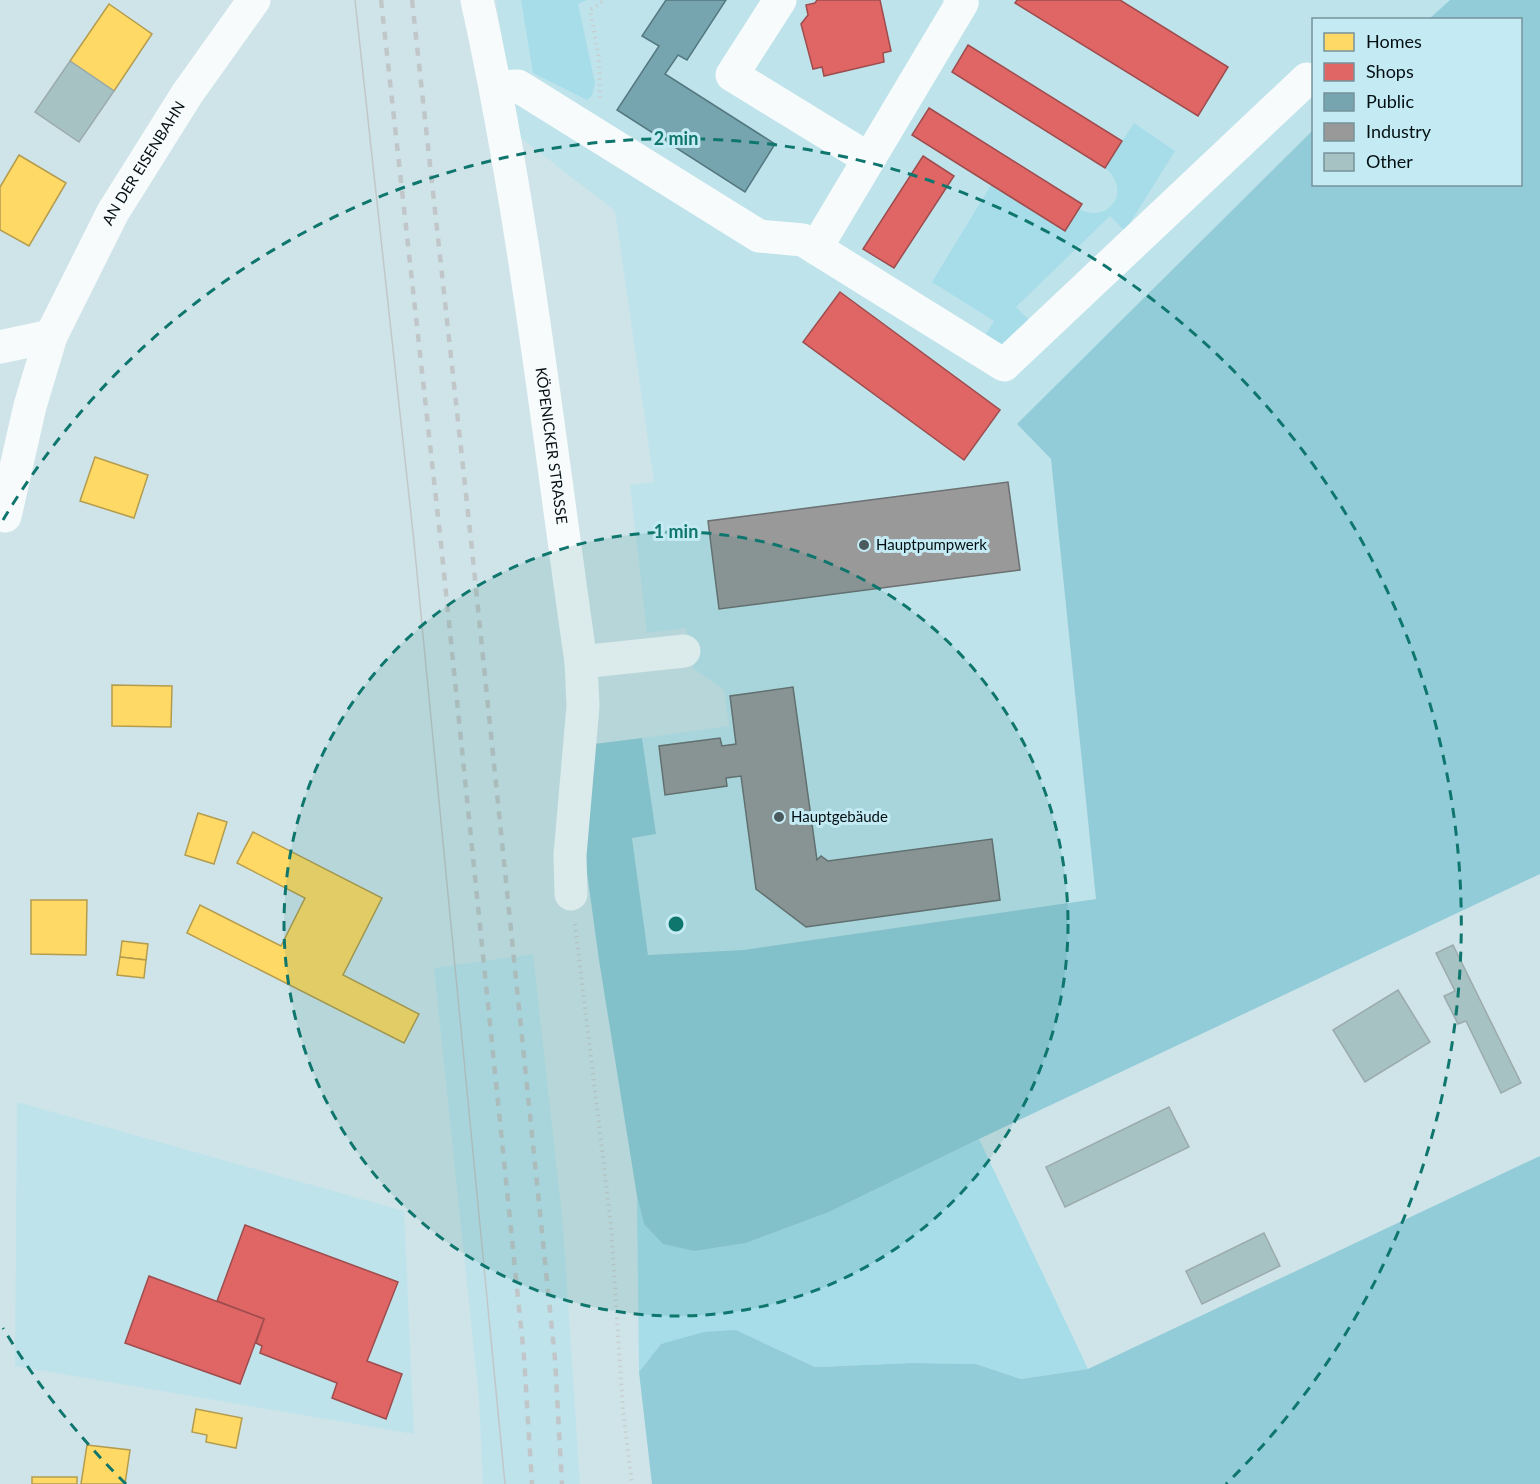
<svg xmlns="http://www.w3.org/2000/svg" width="1540" height="1484" viewBox="0 0 1540 1484" font-family="Lato,sans-serif">
<style>
.built{fill:#bee3eb}
.green{fill:#a6dde9}
.forest{fill:#92ccd8}
.homes{fill:#ffd966;stroke:#b39c4d;stroke-width:1.5}
.shops{fill:#e06666;stroke:#9e4c4d;stroke-width:1.5}
.public{fill:#76a5af;stroke:#547880;stroke-width:1.5}
.industry{fill:#999;stroke:#6c7070;stroke-width:1.5}
.building{fill:#a7c2c3;stroke:#9babad;stroke-width:1.5}
.lines{fill:none;stroke-linecap:round;stroke-linejoin:round}
.path{stroke:#c9cfd0;stroke-width:4;stroke-dasharray:1.5 4.5;stroke-linecap:butt}
.minor{stroke:#f8fbfc;stroke-width:33}
.tram{stroke:#c1c7c8;stroke-width:1.5}
.rail{stroke:#c1c7c8;stroke-width:4.5;stroke-dasharray:8 8;stroke-linecap:butt}
.ring{fill:none;stroke:#0f766e;stroke-width:3;stroke-dasharray:10 8}
.poi-dot{fill:#4a5a5d;stroke:#c4ebf4;stroke-width:2}
.labels{text-anchor:middle;stroke-width:6;stroke-linejoin:round;paint-order:stroke}
.street-label{font-size:15px;fill:#030f12;stroke:#c4ebf4}
.poi-label{font-size:15px;fill:#030f12;stroke:#c4ebf4;text-anchor:start}
.centre{fill:#0f766e;stroke:#c4ebf4;stroke-width:3}
.ring-label{font-size:18px;text-anchor:middle;font-weight:bold;fill:#0f766e;stroke:#c4ebf4;stroke-width:6;stroke-linejoin:round;paint-order:stroke}
</style>
<rect width="100%" height="100%" fill="#cfe4e9"/>
<g class="built">
<polygon points="496,0 1450,0 1429,19 1314,20 1313,130 1017,424 1051,459 1096,899 743,950 648,955 632,838 656,834 642,738 729,726 724,690 693,668 686,628 647,633 630,485 654,482 615,211 517,135"/>
<polygon points="533,954 563,1225 580,1484 483,1484 479,1399 434,968"/>
<polygon points="17,1102 404,1211 414,1434 15,1366"/>
</g>
<g class="green">
<polygon points="521,0 587,0 578,4 595,83 592,95 587,100 533,73"/>
<path d="M1134,123L1175,151L1125,231L1110,216L1016,307L1031,322L1002,347L983,339L994,321L932,282L991,185L1065,230L1079,209C1109,225 1133,190 1105,168Z"/>
<polygon points="979,1139 1088,1369 1021,1379 976,1364 913,1363 815,1367 736,1330 661,1344 639,1372 637,1196 644,1224 695,1251 746,1243 829,1212"/>
</g>
<g class="forest">
<polygon points="1450,0 1540,0 1540,874 979,1139 829,1212 746,1243 695,1251 663,1244 644,1224 637,1196 599,960 584,851 586,745 642,738 656,834 632,838 648,955 743,950 1096,899 1051,459 1017,424 1313,130 1314,184 1520,184 1520,20 1429,19"/>
<polygon points="1540,1156 1540,1484 652,1484 639,1372 661,1344 704,1332 736,1330 815,1367 913,1363 976,1364 1021,1379 1088,1369"/>
</g>
<g class="homes">
<polygon points="109,4 152,34 114,91 70,61"/>
<polygon points="19,155 66,183 29,246 0,230 0,187"/>
<polygon points="95,457 148,475 134,518 80,501"/>
<polygon points="112,685 172,686 171,727 112,726"/>
<polygon points="198,813 227,822 214,864 185,855"/>
<polygon points="253,832 382,898 343,975 419,1014 404,1043 187,933 200,905 281,946 305,898 237,863"/>
<polygon points="31,900 87,900 86,955 31,954"/>
<polygon points="122,941 148,944 146,960 120,957"/>
<polygon points="120,957 146,960 144,978 117,975"/>
<polygon points="196,1409 242,1418 236,1448 206,1442 207,1435 192,1432"/>
<polygon points="87,1445 130,1450 125,1484 81,1484"/>
<rect x="32" y="1477" width="45" height="7"/>
</g>
<g class="shops">
<polygon points="817,0 880,0 891,51 883,53 884,62 824,76 822,67 813,69 801,24 808,15 806,5 815,3"/>
<polygon points="1017,0 1120,0 1228,67 1198,116 1015,3"/>
<polygon points="968,45 1122,141 1105,168 952,72"/>
<polygon points="929,108 1082,204 1065,231 912,135"/>
<polygon points="923,156 954,176 894,268 863,249"/>
<polygon points="840,292 1000,410 964,460 803,342"/>
<polygon points="245,1225 398,1282 367,1361 402,1374 386,1419 332,1398 337,1383 260,1353 262,1346 256,1343 264,1319 217,1301"/>
<polygon points="149,1276 264,1319 240,1384 125,1343"/>
</g>
<polygon class="public" points="666,0 726,0 687,60 678,55 665,74 775,144 745,192 617,110 659,46 642,36"/>
<g class="industry">
<polygon points="1008,482 1020,570 719,609 708,521"/>
<polygon points="793,687 817,860 821,856 828,861 992,839 1000,900 806,927 756,889 741,776 726,778 727,786 665,795 659,746 720,738 722,746 736,744 730,696"/>
</g>
<g class="building">
<polygon points="70,61 114,91 79,142 35,112"/>
<polygon points="1453,945 1521,1083 1501,1093 1466,1021 1458,1024 1444,996 1455,991 1436,953"/>
<polygon points="1398,990 1430,1042 1365,1082 1333,1030"/>
<polygon points="1169,1107 1189,1147 1065,1207 1046,1167"/>
<polygon points="1264,1233 1280,1266 1202,1304 1186,1271"/>
</g>
<g class="lines">
<g class="path">
<polyline points="600,98 599,59 590,10 605,0"/>
<polyline points="575,924 611,1225 623,1411 632,1484"/>
</g>
<g class="minor">
<path id="s1" d="M477,0C525,218 549,441 581,662L583,706L570,855L571,894"/>
<polyline points="780,0 732,75 869,159"/>
<polyline points="496,87 518,86 759,236 803,240 1004,365 1307,79"/>
<polyline points="816,248 962,3 960,0"/>
<polyline points="0,347 51,336"/>
<path id="s2" d="M5,516L30,406L51,336L113,212L187,94L254,0"/>
<polyline points="581,662 684,651"/>
</g>
<polyline class="tram" points="355,0 414,542 505,1484"/>
<g class="rail">
<polyline points="381,0 441,544 524,1357 532,1484"/>
<polyline points="412,0 471,540 555,1359 562,1484"/>
</g>
</g>
<circle cx="676" cy="924" r="392" fill="#0f766e" fill-opacity=".12"/>
<g class="ring">
<circle cx="676" cy="924" r="392"/>
<path d="M126 1484A785 785 0 0 1 3 1328M3 520A785 785 0 1 1 1226 1484"/>
</g>
<g class="poi-dot">
<circle cx="864" cy="545" r="6"/>
<circle cx="779" cy="817" r="6"/>
</g>
<g class="labels">
<g class="street-label">
<text dy="5" stroke="none"><textPath href="#s2" startOffset="382">AN DER EISENBAHN</textPath></text>
<text dy="5" stroke="none"><textPath href="#s1" startOffset="452">KÖPENICKER STRASSE</textPath></text>
</g>
<g class="poi-label">
<text x="876" y="550">Hauptpumpwerk</text>
<text x="791" y="822">Hauptgebäude</text>
</g>
</g>
<circle cx="676" cy="924" r="9" class="centre"/>
<g class="ring-label">
<text x="676" y="145">2 min</text>
<text x="676" y="538">1 min</text>
</g>
<rect x="1312" y="18" width="210" height="168" fill="#c4ebf4" stroke="#77939a" stroke-width="1.5"/>
<rect x="1324" y="33" width="30" height="18" fill="#ffd966" stroke="#77939a" stroke-width="1.5"/>
<text x="1366" y="48" font-size="18" fill="#030f12">Homes</text>
<rect x="1324" y="63" width="30" height="18" fill="#e06666" stroke="#77939a" stroke-width="1.5"/>
<text x="1366" y="78" font-size="18" fill="#030f12">Shops</text>
<rect x="1324" y="93" width="30" height="18" fill="#76a5af" stroke="#77939a" stroke-width="1.5"/>
<text x="1366" y="108" font-size="18" fill="#030f12">Public</text>
<rect x="1324" y="123" width="30" height="18" fill="#999999" stroke="#77939a" stroke-width="1.5"/>
<text x="1366" y="138" font-size="18" fill="#030f12">Industry</text>
<rect x="1324" y="153" width="30" height="18" fill="#a7c2c3" stroke="#77939a" stroke-width="1.5"/>
<text x="1366" y="168" font-size="18" fill="#030f12">Other</text>
</svg>
